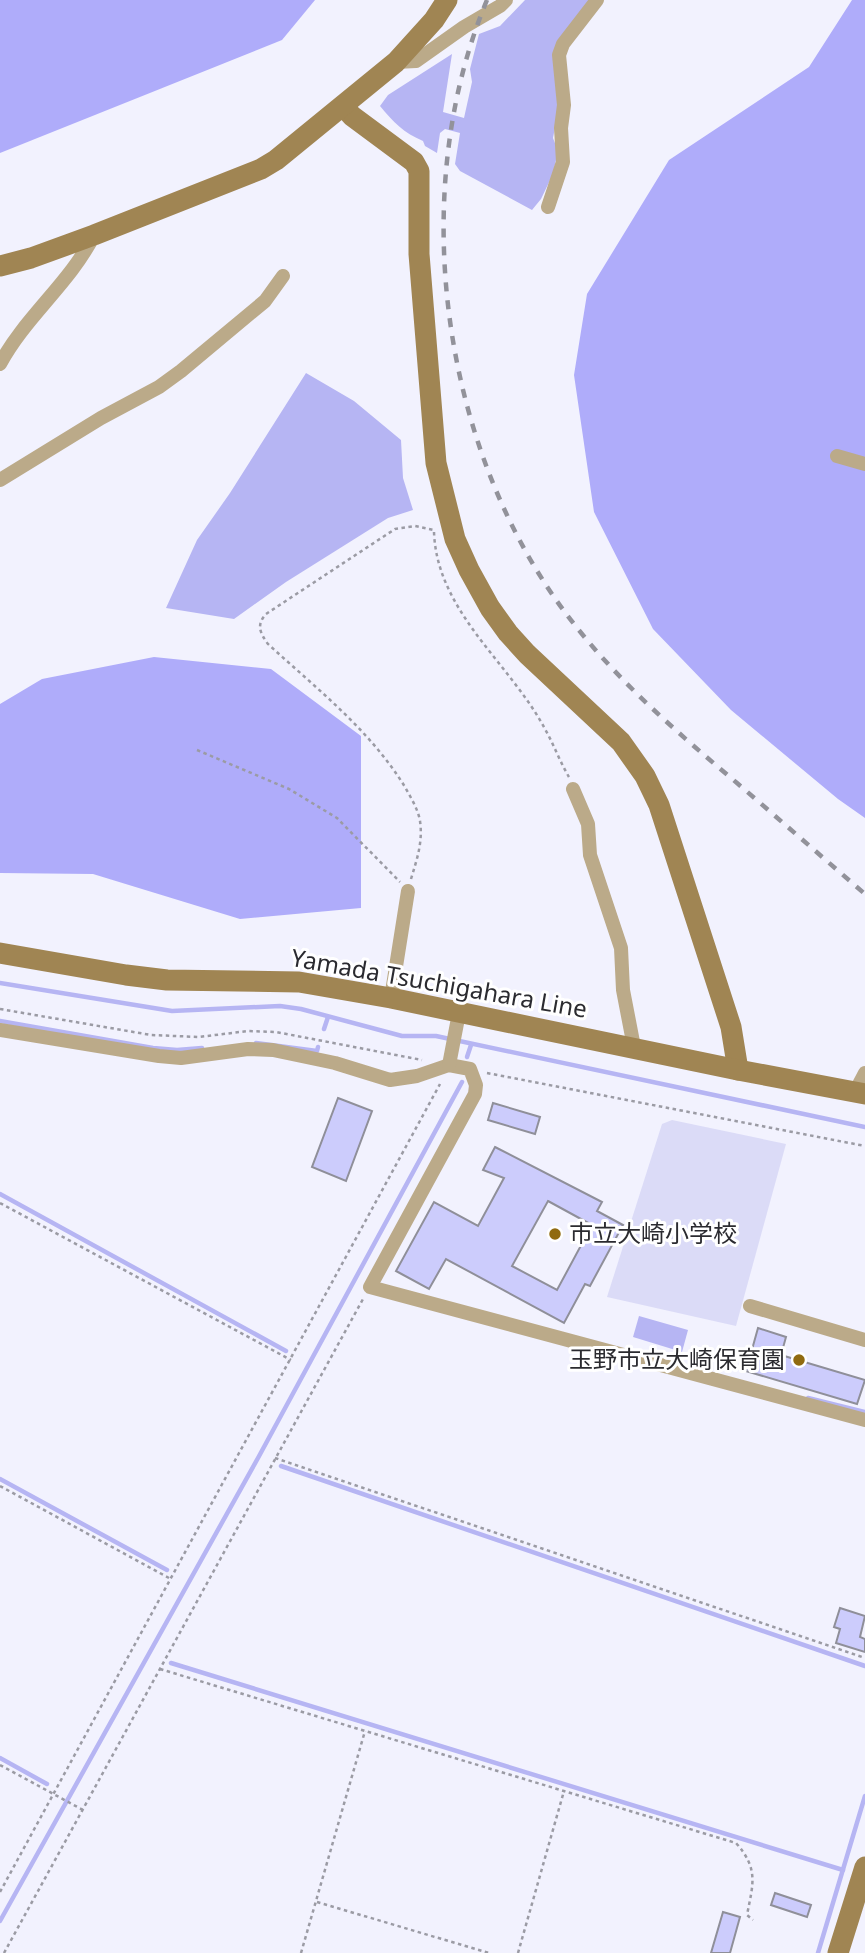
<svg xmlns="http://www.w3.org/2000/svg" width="865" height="1953" viewBox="0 0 865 1953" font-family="'Noto Sans','Noto Sans JP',sans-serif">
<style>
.green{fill:#dbdbf7}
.forest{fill:#afacfa}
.water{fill:#b6b5f3}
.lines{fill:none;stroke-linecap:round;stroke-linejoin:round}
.stream{stroke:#b6b5f3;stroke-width:4.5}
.building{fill:#ccccfc;stroke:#8f8f99;stroke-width:2;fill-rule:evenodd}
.path{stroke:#9b9ba4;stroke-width:2.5;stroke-dasharray:3.5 3.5;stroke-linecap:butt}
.street{stroke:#bbaa89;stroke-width:14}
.secondary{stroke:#a08553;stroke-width:21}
.rail{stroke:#92929a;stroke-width:4.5;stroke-dasharray:9 9;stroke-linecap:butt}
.poi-dot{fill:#906a10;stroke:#fff;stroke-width:2.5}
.labels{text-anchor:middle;stroke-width:6;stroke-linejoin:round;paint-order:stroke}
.street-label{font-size:24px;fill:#2b2b30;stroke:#fff}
.poi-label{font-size:24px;fill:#2b2b30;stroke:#fff;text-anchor:start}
</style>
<rect width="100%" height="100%" fill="#f2f2fe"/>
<polygon class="green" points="672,1120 786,1144 736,1326 607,1297 662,1124"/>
<g class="forest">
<polygon points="0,0 315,0 282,40 0,153"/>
<polygon points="852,0 865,0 865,818 838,799 731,710 653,629 594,512 574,375 587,294 669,160 809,67"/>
<polygon points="154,657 271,669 361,736 361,908 240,919 93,874 0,873 0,704 42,679"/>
</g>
<g class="water">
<path d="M525,0H590L559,39V107L553,138L558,151L553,174L541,199L532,210L460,171L455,164L460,133L445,129L440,133L437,153L425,146L423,141C404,133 393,122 380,106L388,95L452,54L443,112L464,118L472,82L470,69L479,34L500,26Z"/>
<polygon points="306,373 354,401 401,440 403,478 413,510 388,518 286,582 234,619 166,608 197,540 230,493"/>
<polygon points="639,1316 688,1330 682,1352 633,1337"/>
</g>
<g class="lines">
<g class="stream">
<polyline points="0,983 172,1011 280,1006 301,1009 402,1036 436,1036 865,1127"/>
<polyline points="0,1021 153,1048 177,1050 202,1048"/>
<polyline points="324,1029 328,1017"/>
<polyline points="256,1043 317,1051 318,1047"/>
<polyline points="467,1057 471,1045"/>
<polyline points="0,1194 286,1351"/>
<polyline points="808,1398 865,1412"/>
<polyline points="281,1466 865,1666"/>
<polyline points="0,1479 167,1570"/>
<polyline points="171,1663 843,1870"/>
<polyline points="0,1758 47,1784"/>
<polyline points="0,1921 258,1458 462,1082"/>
<polyline points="818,1953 865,1796"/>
</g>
</g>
<g class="building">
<polygon points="338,1098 372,1111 346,1181 312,1167"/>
<polygon points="493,1103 540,1117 535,1134 488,1120"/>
<path d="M495,1147L602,1202L597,1211L623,1225L590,1286L585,1284L564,1323L446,1259L429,1289L396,1271L434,1202L478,1226L504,1178L483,1170ZM548,1201L592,1225L557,1290L512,1266Z"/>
<polygon points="758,1328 786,1337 781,1355 865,1380 857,1404 746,1371"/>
<polygon points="840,1608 865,1616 860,1637 865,1639 865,1652 836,1643 840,1629 834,1627"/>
<polygon points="775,1893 811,1905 807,1917 771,1905"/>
<polygon points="723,1912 740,1917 730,1953 711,1953"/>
</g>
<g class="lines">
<g class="path">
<path d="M434,532C437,612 510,663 545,729C554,745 560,762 569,777"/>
<polyline points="197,750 289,789 337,818 400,882"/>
<path d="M411,879C417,859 423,842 420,821C418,809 411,798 405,787C370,730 317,689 268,644C260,633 256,625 266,614L395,529L415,526L434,530"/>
<polyline points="0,1009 151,1035 199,1037 248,1031 276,1032 422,1060"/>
<polyline points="487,1073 865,1146"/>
<polyline points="0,1203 291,1360"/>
<polyline points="275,1458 865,1658"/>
<polyline points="0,1486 169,1578"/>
<path d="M160,1669L736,1843C759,1869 753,1884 747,1915L753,1920"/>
<polyline points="0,1765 83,1810"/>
<polyline points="0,1892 440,1084"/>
<polyline points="317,1902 489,1953"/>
<polyline points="4,1953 363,1299"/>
<polyline points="301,1953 365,1731"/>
<polyline points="518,1953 564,1791"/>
</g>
<g class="street">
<polyline points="396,62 416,61 464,27 500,6 506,0"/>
<polyline points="548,207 563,162 561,128 564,105 559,55 563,44 597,0"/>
<path d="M0,364C25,317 70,283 94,235"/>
<polyline points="837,456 865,464"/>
<polyline points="0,480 101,418 159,387 181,371 265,301 283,276"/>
<polyline points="573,789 588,824 590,855 621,948 623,990 634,1047"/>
<polyline points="391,998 408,891"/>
<polyline points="0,1030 159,1056 181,1058 248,1049 273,1050 335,1063 390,1080 417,1076 449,1065 470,1069 476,1085 475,1094 370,1287 865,1420"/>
<polyline points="449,1065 459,1013"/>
<polyline points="855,1092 865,1073"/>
<polyline points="750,1306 865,1340"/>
</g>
<g class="secondary">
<polyline points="343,106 352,116 414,162 419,171 419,254 436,463 455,539 469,570 490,608 508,633 527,654 621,742 645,776 659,805 731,1027 738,1070"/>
<polyline points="0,266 31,258 94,235 261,169 276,160 396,62 434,20 447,0"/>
<polyline points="0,953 126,975 167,980 299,982 391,998 738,1070 865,1094"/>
<polyline points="838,1953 865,1867"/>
</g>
<path class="rail" d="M487,0C405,196 442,457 574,624C621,684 679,734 737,783C780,820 822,857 865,894"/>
</g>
<g class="poi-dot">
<circle cx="555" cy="1234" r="7"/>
<circle cx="799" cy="1360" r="7"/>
</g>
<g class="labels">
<g class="street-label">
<text transform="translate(439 984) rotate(10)" y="8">Yamada Tsuchigahara Line</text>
</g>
<g class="poi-label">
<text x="569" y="1242">市立大崎小学校</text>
<text x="785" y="1368" text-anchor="end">玉野市立大崎保育園</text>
</g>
</g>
</svg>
